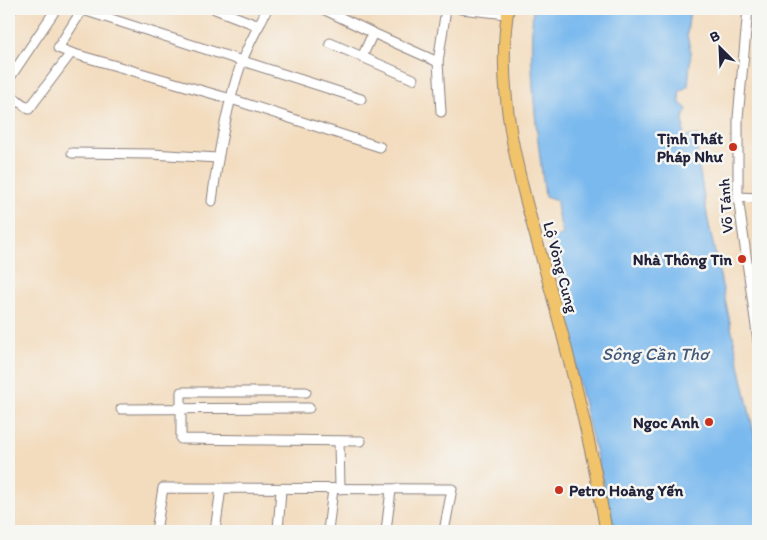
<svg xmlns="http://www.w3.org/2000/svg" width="767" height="540" viewBox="0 0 767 540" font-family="Itim,sans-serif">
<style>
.water{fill:#7ab9ee;stroke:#4e6e94}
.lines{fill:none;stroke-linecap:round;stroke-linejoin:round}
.minor-casing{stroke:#8a7f7c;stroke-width:11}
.major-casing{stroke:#8a7f7c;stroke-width:13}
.minor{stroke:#fff;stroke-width:9}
.major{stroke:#f1c36a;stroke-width:11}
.poi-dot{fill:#c8321e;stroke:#f6f6f2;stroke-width:2}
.labels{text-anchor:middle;stroke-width:5;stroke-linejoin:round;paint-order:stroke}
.poi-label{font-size:16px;font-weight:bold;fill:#22223b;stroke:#f6f6f2;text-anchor:end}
.street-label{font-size:16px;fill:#22223b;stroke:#f6f6f2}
.water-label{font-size:18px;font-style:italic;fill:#41577a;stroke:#f6f6f2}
</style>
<rect width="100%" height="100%" fill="#f6f6f2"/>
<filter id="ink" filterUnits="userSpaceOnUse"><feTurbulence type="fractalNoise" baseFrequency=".02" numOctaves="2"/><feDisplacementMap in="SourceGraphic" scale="10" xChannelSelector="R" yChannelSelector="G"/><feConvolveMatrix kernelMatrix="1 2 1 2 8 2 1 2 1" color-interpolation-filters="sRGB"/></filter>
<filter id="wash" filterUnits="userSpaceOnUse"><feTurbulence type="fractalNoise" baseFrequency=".0096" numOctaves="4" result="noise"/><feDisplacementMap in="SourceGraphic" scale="20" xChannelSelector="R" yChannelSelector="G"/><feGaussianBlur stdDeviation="1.12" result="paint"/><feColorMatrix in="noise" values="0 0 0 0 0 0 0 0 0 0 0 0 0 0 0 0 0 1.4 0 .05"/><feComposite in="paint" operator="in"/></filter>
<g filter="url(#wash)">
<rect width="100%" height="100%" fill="#f3dcbe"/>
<path class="water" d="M533,9H690L687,35L691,52L688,86L679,92L680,103L687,109L683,118L684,137L698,135L697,155L708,220L758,452V531H615L576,372L552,239L563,234L558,215L557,201L545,197C537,134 528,72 533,9Z"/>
</g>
<g filter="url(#ink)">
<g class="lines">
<defs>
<g id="minor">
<polyline points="80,9 361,99"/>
<polyline points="215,9 259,26"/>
<polyline points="323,9 373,33 438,62"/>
<polyline points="461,9 507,14"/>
<polyline points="748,9 738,118 738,197 758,341"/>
<polyline points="9,13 12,9"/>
<polyline points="330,43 413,79"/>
<polyline points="71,53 58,48 82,10"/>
<polyline points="362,57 373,33"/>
<polyline points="9,79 56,9"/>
<polyline points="9,94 29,109 71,53 231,99 380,147"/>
<polyline points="441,112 438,62 446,9"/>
<polyline points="72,153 152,154 217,158"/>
<polyline points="738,197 758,198"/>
<path d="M212,201C218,154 226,107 242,61C249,43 259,26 267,9"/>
<polyline points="306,392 181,392 181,439 361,441"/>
<polyline points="121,409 309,408"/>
<polyline points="339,441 340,489"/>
<polyline points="156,531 163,488 452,489 444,531"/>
<polyline points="215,531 221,488"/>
<polyline points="278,531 281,490"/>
<polyline points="328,531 333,489"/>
<polyline points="386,531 391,490"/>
</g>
<path id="major" d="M508,9C493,105 526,199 551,291C572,370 593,450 606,531"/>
</defs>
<use href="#minor" class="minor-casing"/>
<use href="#major" class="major-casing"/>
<use href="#minor" class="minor"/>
<use href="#major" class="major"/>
</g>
</g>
<g class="poi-dot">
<circle cx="733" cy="147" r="5"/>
<circle cx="742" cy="259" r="5"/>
<circle cx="709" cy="422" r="5"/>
<circle cx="559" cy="490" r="5"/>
</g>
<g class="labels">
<g class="poi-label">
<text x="723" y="144">Tịnh Thất<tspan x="723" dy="18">Pháp Như</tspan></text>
<text x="732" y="265">Nhà Thông Tin</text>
<text x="699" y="428">Ngoc Anh</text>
<text x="569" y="496" text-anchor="start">Petro Hoàng Yến</text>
</g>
<g class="street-label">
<text transform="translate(725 206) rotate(-94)" y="6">Võ Tánh</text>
<text transform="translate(561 267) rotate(75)" y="6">Lộ Vòng Cung</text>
</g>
<g class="water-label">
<text x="655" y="360">Sông Cần Thơ</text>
</g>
</g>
<rect width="767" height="540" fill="none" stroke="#f6f6f2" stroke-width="30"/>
<g transform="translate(720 48) rotate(336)" stroke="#f6f6f2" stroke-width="4" paint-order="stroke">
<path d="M0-4L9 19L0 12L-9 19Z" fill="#22223b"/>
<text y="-8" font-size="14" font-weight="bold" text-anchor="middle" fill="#22223b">B</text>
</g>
</svg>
